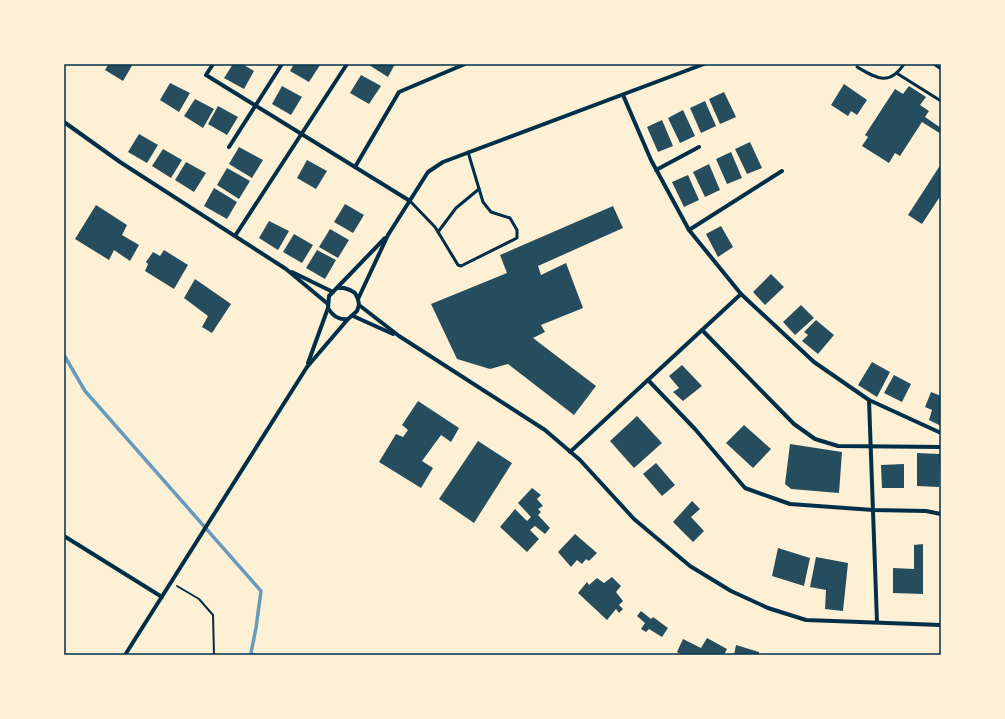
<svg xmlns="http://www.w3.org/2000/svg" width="1005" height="719" viewBox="0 0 1005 719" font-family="'Fira Sans',sans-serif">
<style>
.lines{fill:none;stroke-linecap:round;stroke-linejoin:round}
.stream{stroke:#669bbc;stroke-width:3.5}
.building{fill:#264d5e}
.path{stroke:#003049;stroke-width:2}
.service{stroke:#003049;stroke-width:3}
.minor{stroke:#003049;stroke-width:4}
.neatline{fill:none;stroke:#003049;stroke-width:1.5}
</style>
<rect width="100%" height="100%" fill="#fdf0d5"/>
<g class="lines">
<polyline class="stream" points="64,355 85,391 261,591 256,628 251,653 253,655"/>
</g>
<g class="building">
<polygon points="106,64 133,64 123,81 105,70 108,65"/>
<polygon points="233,64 242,64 254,71 244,89 224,78"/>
<polygon points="294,64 319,64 320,65 309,82 290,71"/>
<polygon points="369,64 395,64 388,77 369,65"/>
<polygon points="361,75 381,86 369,104 350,93"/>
<polygon points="170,83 190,93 179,112 160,100"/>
<polygon points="844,84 867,100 857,115 851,111 848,116 831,105"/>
<polygon points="282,86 302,97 291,115 272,104"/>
<polygon points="909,86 926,97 920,105 929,111 925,117 941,128 941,134 922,122 900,156 895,153 889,163 862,146 868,137 865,135 895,89 903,94"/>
<polygon points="724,92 736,117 720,124 709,99"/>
<polygon points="195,99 214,109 203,128 184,116"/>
<polygon points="705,101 716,126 701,133 690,108"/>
<polygon points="218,106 238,117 227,135 208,124"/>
<polygon points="683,110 695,136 680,143 668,118"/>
<polygon points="662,120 673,146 658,152 647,127"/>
<polygon points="139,134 158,145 147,163 128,152"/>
<polygon points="750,142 762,168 747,174 735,149"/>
<polygon points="239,147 263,160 252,178 229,164"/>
<polygon points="163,149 182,160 171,178 152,166"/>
<polygon points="731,152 742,178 727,184 716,159"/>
<polygon points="307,160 327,171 316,189 297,178"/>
<polygon points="186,162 206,173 194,192 175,180"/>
<polygon points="709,164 720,190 705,197 693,172"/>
<polygon points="941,164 941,195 922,224 908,215"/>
<polygon points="227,168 250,181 239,199 217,185"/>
<polygon points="688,175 699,200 684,207 672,182"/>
<polygon points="214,188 237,202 227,219 204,206"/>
<polygon points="345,204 364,215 353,233 334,222"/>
<polygon points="96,205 127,225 122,235 139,245 130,261 114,250 109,260 75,239"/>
<polygon points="613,206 623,228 538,266 541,275 566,263 583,308 541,325 545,332 533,338 596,386 574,415 508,364 490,369 457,359 431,304 507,273 500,255"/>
<polygon points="269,221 289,231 278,250 259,238"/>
<polygon points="721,226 733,247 718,257 706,234"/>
<polygon points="330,229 349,240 338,258 319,247"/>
<polygon points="294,234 313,245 302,263 283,252"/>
<polygon points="164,250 188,265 174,289 145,271 148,264 146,262 153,252 160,256"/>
<polygon points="317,250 336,260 325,279 306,268"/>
<polygon points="771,274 784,287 765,305 753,292"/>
<polygon points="195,279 231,304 212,333 202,327 208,316 184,298"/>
<polygon points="801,305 814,318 795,335 783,322"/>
<polygon points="816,320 834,335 818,354 802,341 808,335 804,332"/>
<polygon points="872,362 890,372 877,397 858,385"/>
<polygon points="682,365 702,386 683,401 673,392 679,388 669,376"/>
<polygon points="894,375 911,384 902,402 884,393"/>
<polygon points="931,392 941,396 941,426 929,420 932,410 925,407"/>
<polygon points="418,401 459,428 451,442 441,435 422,461 433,468 421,488 379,462 396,434 403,437 408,430 402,425"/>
<polygon points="637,416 662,443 634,468 610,441"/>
<polygon points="744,425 771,449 753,468 726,443"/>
<polygon points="478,441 512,463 474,523 439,499"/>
<polygon points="790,444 842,452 839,493 791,489 785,484"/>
<polygon points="917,453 940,454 939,487 917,486"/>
<polygon points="656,463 675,485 662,496 643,474"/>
<polygon points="904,464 904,488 882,488 881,465"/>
<polygon points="532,488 541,495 537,499 543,506 538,509 541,512 538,515 550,528 545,534 535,526 530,530 539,539 527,552 500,527 515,509 527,521 531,517 518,503"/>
<polygon points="692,501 700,509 691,517 704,531 693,542 673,522"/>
<polygon points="575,534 597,553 589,561 586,559 582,564 577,560 571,567 558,552"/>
<polygon points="923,544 923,594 893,593 893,568 914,569 914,545"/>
<polygon points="778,548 810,558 804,586 772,576"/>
<polygon points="816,557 848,563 843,611 825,609 826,590 810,587"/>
<polygon points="612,577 621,586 616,592 623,601 619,605 623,609 619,613 616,609 607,620 578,593 587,582 589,585 597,578 604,583"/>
<polygon points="641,611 651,619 653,617 668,628 662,637 649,629 646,632 641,629 645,623 637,616"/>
<polygon points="707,638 727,649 724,655 682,655 677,652 683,639 701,648"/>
<polygon points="736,645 759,652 759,655 734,655"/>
</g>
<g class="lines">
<polyline class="path" points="177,586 199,599 213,615 214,655"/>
<g class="service">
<polyline points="934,64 941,69"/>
<path d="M857,67C876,78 889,87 904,64"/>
<polyline points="898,74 941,101"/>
<polyline points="410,201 435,227 458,265 461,266 517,238 517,230 510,218 491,212 483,202 468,152"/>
<polyline points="438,232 456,208 479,189"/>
</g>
<g class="minor">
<polyline points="213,64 206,75 410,201"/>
<polyline points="623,95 651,160 689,230 741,294 814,362 869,400 941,433"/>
<polyline points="64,122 120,162 286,269 328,304"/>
<polyline points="229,147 282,64"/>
<polyline points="355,167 399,92 465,64"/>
<polyline points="656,170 699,147"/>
<polyline points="689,230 782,171"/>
<polyline points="235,236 347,64"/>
<polyline points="292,272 333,292"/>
<polyline points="358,299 388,235 428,172 443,162 704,64"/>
<polyline points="359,305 399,336 545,430 580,460 634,519 690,566 731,591 768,608 806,620 941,625"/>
<path d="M328,308C333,316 338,320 348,319"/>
<polyline points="353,316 393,334"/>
<polyline points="702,330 794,424 815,439 838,446 941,447"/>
<polyline points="308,363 328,308 329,296 385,238"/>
<polyline points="648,380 695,429 745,488 790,504 873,510 926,511 941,514"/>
<polyline points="869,400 877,622"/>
<polyline points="570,452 741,294"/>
<polyline points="64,536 162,597"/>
<polyline points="125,655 307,367 348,319 357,311 359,305 358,299 355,293 350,290 344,288 338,288"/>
</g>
</g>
<rect width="1005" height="719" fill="none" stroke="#fdf0d5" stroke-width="130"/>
<rect x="65" y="65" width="875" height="589" class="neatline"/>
</svg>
